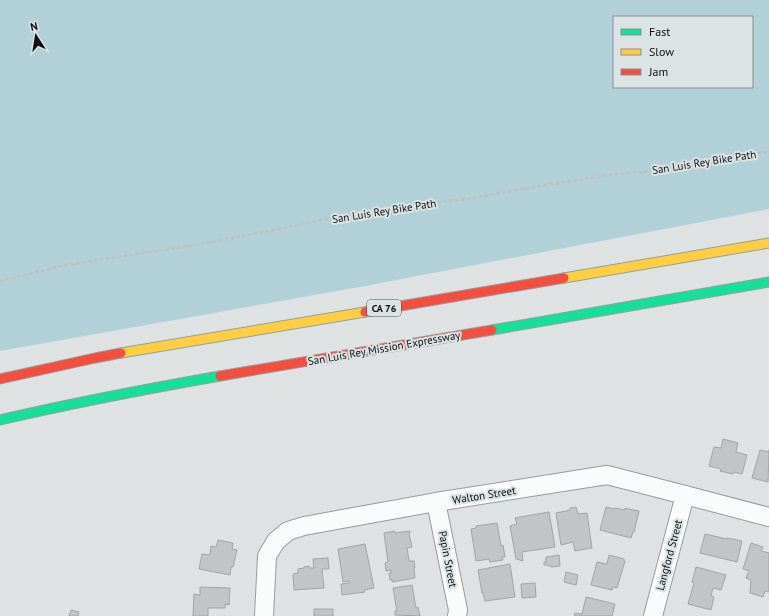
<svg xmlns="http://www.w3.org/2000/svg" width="769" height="616" viewBox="0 0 769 616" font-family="'PT Sans',sans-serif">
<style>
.green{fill:#b1d0d7;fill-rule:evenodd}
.building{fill:#c2c5c6;stroke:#a2a5a5}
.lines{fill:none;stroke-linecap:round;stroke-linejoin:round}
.street-casing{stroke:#999c9c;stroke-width:20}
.fast-casing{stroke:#999c9c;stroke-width:11}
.slow-casing{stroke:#999c9c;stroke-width:11}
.jam-casing{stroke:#999c9c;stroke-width:11}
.path{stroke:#c0c2c2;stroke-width:2.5;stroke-dasharray:4 2;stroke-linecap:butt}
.street{stroke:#fafbfb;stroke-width:18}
.fast{stroke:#16e098;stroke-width:9}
.slow{stroke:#ffcf43;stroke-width:9}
.jam{stroke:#f24e42;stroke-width:9}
.labels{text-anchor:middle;stroke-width:4;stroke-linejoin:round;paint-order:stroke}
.shield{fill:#dce3e5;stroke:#4a4e4f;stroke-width:1}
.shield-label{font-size:10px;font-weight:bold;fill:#0c0e0f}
.street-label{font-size:11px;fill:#0c0e0f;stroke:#dce3e5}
</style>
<rect width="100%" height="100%" fill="#dee2e3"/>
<path class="green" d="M0,0H769V209L365,286L0,351ZM614,17H752V87H614Z"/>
<g class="building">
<polygon points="723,439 738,443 736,452 747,455 742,474 734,472 733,474 720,471 721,469 709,466 714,447 721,448"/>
<polygon points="760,450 769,452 769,450 768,482 752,478"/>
<polygon points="576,507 578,514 587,513 592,548 575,551 573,542 561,545 556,513 570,510 570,508"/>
<polygon points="606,507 615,509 615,508 625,510 625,508 629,509 639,511 634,532 633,532 631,538 600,530"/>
<polygon points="549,512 555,547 522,552 523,561 516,559 510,526 517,524 515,518"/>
<polygon points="497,523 501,546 503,545 505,557 502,557 503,560 490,562 489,559 476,561 471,529 476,528 476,526"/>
<polygon points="395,531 395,533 410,531 410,533 409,534 412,547 407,548 409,561 414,561 415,568 414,569 415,578 392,582 392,579 390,580 389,573 391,573 391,570 386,571 385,563 388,562 384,533"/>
<polygon points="705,534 727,539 727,538 742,541 737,562 700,553"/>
<polygon points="218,540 233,543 232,549 237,550 233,567 231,567 230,575 199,569 202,554 210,555 211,546 216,547"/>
<polygon points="751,543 763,547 761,551 769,553 769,592 765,591 763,597 750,593 751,580 746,578 749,571 743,569"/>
<polygon points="365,544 374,588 364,590 365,592 342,595 341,584 349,583 349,581 343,582 338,549"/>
<polygon points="559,555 560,566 552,567 547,565 544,565 544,562 546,562 546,557"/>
<polygon points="609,555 624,559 624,561 625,561 617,588 613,587 612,590 591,585 597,562 607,564"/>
<polygon points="328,558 329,569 322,569 324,588 294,590 293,574 298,573 298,569 304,568 304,567 309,566 309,568 314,568 313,559"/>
<polygon points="510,564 515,597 485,601 483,593 482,593 478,570"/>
<polygon points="696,567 726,575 721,590 713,588 711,596 714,597 711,610 688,604 694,583 692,582"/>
<polygon points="566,572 578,575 576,585 564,582"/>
<polygon points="535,583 536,597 522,598 521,584"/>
<polygon points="412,585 416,608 418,607 420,616 395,615 395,611 397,611 393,588"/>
<polygon points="200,587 230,588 229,605 225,604 225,608 208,608 208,616 193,616 194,594 200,595"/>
<polygon points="586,597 615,604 612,616 574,616 575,613 582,614"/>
<rect x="314" y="609" width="19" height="7"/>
<polygon points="71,610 79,612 78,616 69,616"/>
</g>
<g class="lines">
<defs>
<g id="street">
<polyline points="436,502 458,610 457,616"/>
<polyline points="264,616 267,556 276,541 288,531 304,526 436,502 607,475 685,495 769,517"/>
<polyline points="653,616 685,495"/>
</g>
<g id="fast">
<polyline points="492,330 769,282"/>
<path d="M0,420C73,403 146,389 220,376"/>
</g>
<g id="slow">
<polyline points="564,278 769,243"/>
<polyline points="121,353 365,312"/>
</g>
<g id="jam">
<polyline points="365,312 564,278"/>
<polyline points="220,376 492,330"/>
<polyline points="0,379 95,358 121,353"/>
</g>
</defs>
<use href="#street" class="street-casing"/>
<use href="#fast" class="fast-casing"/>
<use href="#slow" class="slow-casing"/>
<use href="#jam" class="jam-casing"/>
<polyline class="path" points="0,281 66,265 189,246 259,233 332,218 418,204 466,199 528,188 616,174 644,172 718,157 769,152"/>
<use href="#street" class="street"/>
<use href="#fast" class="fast"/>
<use href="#slow" class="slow"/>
<use href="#jam" class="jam"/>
</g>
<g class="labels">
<rect class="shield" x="367" y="300" width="34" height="16" rx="3"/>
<g class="shield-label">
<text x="384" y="312">CA 76</text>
</g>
<g class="street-label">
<text transform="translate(704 162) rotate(-9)" y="4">San Luis Rey Bike Path</text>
<text transform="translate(384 211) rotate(-9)" y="4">San Luis Rey Bike Path</text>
<text transform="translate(384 348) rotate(-10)" y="4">San Luis Rey Mission Expressway</text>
<text transform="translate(484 495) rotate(-9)" y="4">Walton Street</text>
<text transform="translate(669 555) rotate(-75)" y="4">Langford Street</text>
<text transform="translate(448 559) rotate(79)" y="4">Papin Street</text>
</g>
</g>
<rect x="613" y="16" width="140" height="72" fill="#dce3e5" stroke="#898e8f"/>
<rect x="621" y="29" width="20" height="6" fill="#16e098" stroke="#898e8f"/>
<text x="649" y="36" font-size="12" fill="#0c0e0f">Fast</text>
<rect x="621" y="49" width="20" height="6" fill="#ffcf43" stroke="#898e8f"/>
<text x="649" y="56" font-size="12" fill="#0c0e0f">Slow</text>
<rect x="621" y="69" width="20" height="6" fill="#f24e42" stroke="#898e8f"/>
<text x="649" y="76" font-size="12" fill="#0c0e0f">Jam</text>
<g transform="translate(36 36) rotate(348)" stroke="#dce3e5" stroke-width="3" paint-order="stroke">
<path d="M0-3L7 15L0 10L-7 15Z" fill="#0c0e0f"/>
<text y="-6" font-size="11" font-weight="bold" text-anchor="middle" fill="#0c0e0f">N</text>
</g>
</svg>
